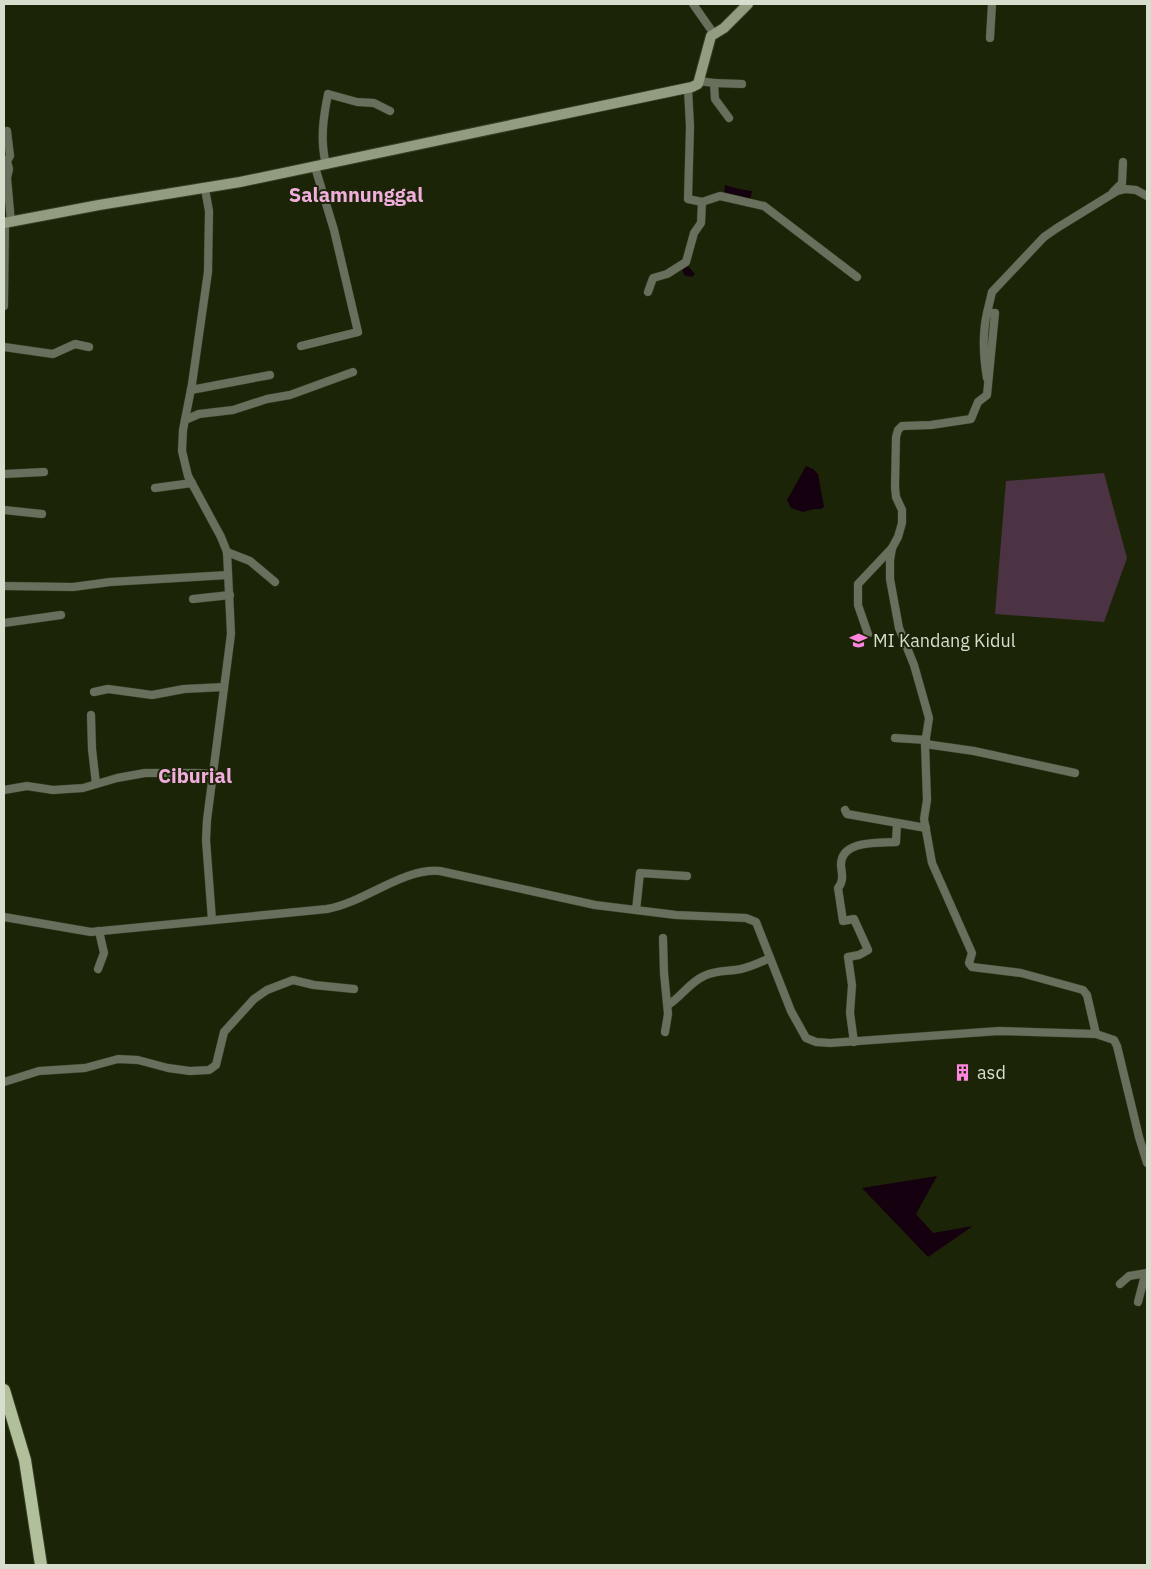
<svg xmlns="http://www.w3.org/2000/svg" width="1151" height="1569" viewBox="0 0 1151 1569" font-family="'IBM Plex Sans',sans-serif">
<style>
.green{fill:#4b3343}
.water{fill:#14000e}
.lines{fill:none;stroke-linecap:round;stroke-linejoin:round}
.street-casing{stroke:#353e23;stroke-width:9}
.secondary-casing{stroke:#353e23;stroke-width:12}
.primary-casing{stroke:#353e23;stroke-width:14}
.street{stroke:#686f5d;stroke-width:8}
.secondary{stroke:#919c80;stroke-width:10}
.primary{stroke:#b1bf9b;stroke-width:12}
.labels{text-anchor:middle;stroke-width:4;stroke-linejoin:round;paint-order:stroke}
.poi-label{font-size:18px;fill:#d7decd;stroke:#1b2407;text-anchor:start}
.quarter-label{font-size:20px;font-weight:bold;fill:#f1addc;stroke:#1b2407}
</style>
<rect width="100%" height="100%" fill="#1b2407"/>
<polygon class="green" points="1104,473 1127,558 1104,622 995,614 1006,481"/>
<g class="water">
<polygon points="725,185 739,189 752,191 750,201 724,194"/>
<polygon points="687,265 695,274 692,277 684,275 682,268"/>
<polygon points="806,466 813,469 818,474 824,507 821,509 814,509 803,512 791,508 787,500"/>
<polygon points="937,1176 916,1214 933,1233 973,1226 928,1257 862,1188"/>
</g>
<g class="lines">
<defs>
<g id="street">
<polyline points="693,4 714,34"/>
<polyline points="990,38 992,4"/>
<polyline points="699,81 714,83 715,99 729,118"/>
<polyline points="714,83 742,84"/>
<polyline points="688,89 690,126 688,199 702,202 720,196 764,206 857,277"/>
<polyline points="7,131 10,156 7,161 9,169 7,178 11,222"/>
<path d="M326,165C320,140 323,119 328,94L357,102L374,103L390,111"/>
<polyline points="205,189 209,211 208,272 192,384 183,430 182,451 188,476 221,537 227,552 231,634 207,820 206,840 212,920"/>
<polyline points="1113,192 1122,183 1123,162"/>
<polyline points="648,292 653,278 667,274 686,262 694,233 701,223 702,202"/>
<polyline points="4,306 5,223"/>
<path d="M987,313C982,335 983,355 987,378"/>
<polyline points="301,346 358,332 334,230 315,167"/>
<polyline points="4,347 53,354 75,344 89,347"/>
<polyline points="191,390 270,375"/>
<polyline points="185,420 199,414 233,410 267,399 290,395 353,372"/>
<polyline points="4,474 44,472"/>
<polyline points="155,488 192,483"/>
<polyline points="4,510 42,514"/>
<polyline points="227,552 250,561 275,582"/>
<polyline points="4,586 73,587 110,582 228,575"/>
<polyline points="193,599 230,595"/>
<polyline points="4,623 61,615"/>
<polyline points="868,634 858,605 858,584 892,548"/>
<polyline points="94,692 108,689 152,695 184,689 224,687"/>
<polyline points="91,715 92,749 96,784"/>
<polyline points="895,738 926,740"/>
<polyline points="925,744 974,751 1075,773"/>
<polyline points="4,790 27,786 53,790 83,788 117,778 145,773 195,773 212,774"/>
<polyline points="845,810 847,814 926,828"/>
<polyline points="636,910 640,873 687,876"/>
<path d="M4,917L91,932L327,909C366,902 402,868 440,871L595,905L676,915L746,918L756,922L791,1011L806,1038L816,1042L830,1043L999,1031L1096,1034L1114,1040L1117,1046L1139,1137L1147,1163"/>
<polyline points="663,938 664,973 668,1014 665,1032"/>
<polyline points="98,969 104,953 99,931"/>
<path d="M668,1005C681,997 690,982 704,976C718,969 727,972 741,969C751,967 761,962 770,958"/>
<polyline points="1096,1034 1087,995 1083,990 1021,973 972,967 969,963 972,953 932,863 924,819 927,800 925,744 929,718 914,665 899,628 890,579 890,560 892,548 898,537 902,523 902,510 896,497 895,487 896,437 898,430 902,426 931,425 971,419 978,402 987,395 995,313 987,313 992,292 1044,237 1057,228 1117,191 1125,189 1136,190 1147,196"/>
<path d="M854,1042L850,1013L852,985L848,957L859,955L868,950L854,919L843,921L838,888C844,881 842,874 841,866C840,840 878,843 896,842L897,823"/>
<polyline points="4,1082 39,1071 85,1068 118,1059 138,1060 168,1068 190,1071 209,1070 216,1065 224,1032 254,999 267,990 293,980 314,985 354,989"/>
<polyline points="1120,1284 1129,1276 1147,1273"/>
<polyline points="1138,1302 1145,1275"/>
</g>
<polyline id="secondary" points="4,223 99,205 240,182 692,87 698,84 711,36 724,28 748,4"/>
<polyline id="primary" points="4,1390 25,1460 41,1565"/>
</defs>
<use href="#street" class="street-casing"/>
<use href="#secondary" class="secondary-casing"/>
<use href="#primary" class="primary-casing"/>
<use href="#street" class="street"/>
<use href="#secondary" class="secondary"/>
<use href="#primary" class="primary"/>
</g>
<defs>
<symbol id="school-bare" viewBox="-9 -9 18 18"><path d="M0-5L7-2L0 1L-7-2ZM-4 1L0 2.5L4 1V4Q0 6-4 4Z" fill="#ff85de" stroke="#1b2407" stroke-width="2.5" paint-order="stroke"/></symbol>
<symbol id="building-bare" viewBox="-9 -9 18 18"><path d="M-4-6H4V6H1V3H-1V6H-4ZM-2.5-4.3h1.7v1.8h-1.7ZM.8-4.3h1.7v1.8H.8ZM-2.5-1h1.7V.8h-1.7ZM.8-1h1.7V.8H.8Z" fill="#ff85de" stroke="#1b2407" stroke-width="2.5" paint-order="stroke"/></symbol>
</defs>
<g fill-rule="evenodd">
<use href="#school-bare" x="846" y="628" width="25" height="25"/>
<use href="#building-bare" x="950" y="1060" width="25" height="25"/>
</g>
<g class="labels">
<g class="poi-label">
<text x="873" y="647">MI Kandang Kidul</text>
<text x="977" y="1079">asd</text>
</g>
<g class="quarter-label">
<text x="356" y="202">Salamnunggal</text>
<text x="195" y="783">Ciburial</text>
</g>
</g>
<rect width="1151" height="1569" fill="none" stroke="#d7decd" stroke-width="10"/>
</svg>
